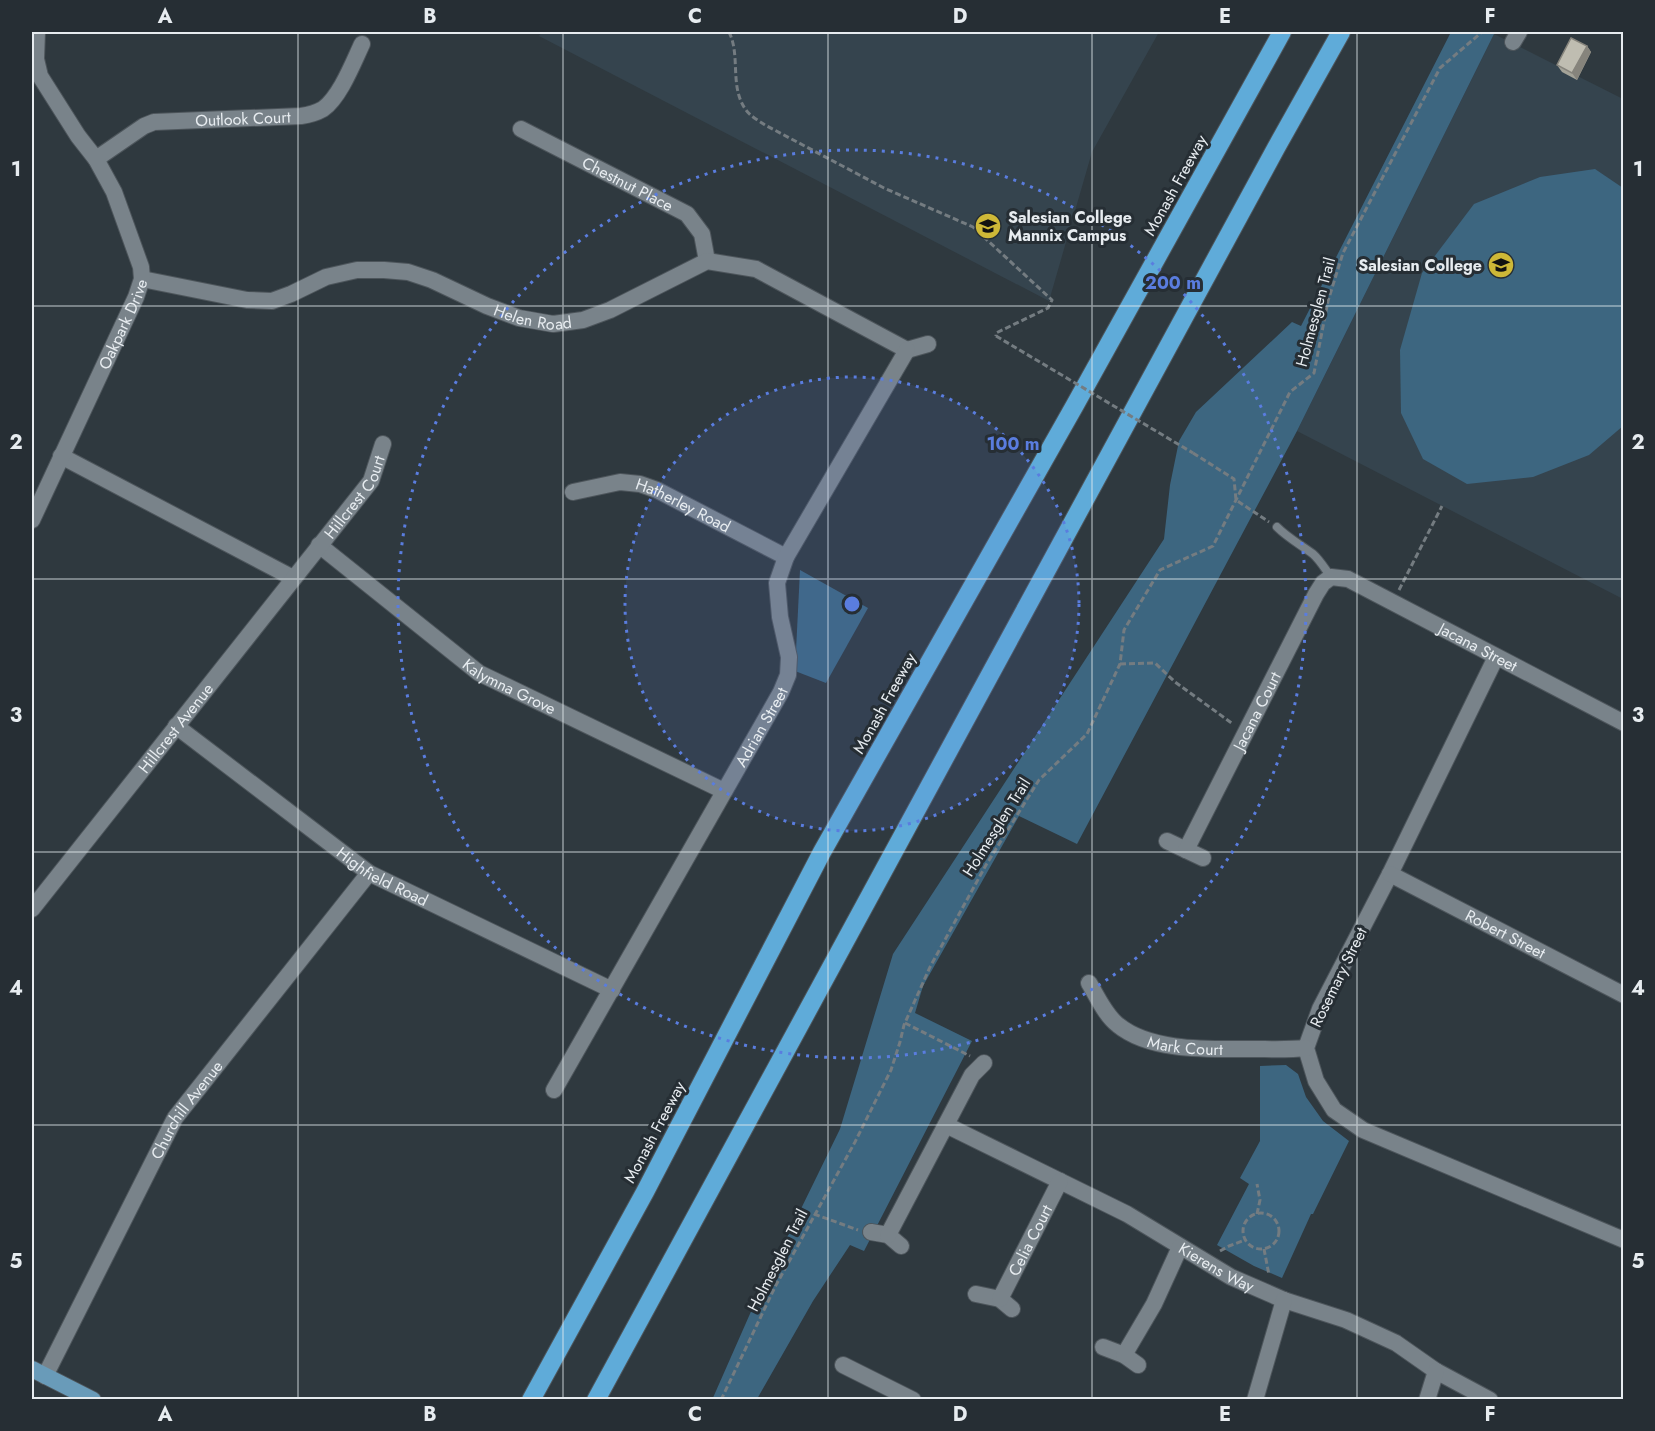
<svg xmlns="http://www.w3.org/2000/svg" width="1655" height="1431" viewBox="0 0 1655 1431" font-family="Jost,sans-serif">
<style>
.built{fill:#35444e}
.green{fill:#3d6680}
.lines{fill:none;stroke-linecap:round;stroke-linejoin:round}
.service-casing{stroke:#4d555b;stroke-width:10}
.minor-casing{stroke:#4d555b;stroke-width:18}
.primary-casing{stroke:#4d555b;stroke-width:18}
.motorway-casing{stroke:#4d555b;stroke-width:20}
.path{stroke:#747c81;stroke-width:3;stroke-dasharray:6 3;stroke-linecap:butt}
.service{stroke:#79838a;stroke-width:8}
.minor{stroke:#79838a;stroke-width:16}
.primary{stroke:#699bb9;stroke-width:16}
.motorway{stroke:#5fabd9;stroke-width:18}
.path-bridge{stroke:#747c81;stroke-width:3;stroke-dasharray:6 3;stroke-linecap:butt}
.wall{fill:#a4a398}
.shaded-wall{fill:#86847c}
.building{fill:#bfbdb1;stroke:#86847c;stroke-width:1.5}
.grid{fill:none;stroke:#e7ecf0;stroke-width:1.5;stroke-opacity:0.55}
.ring{fill:none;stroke:#5a7ddf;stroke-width:3;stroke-dasharray:3 6}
.labels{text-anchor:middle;stroke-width:6;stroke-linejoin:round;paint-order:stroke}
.street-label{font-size:16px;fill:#e7ecf0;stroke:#262e34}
.poi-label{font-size:16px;font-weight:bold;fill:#e7ecf0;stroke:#262e34;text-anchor:start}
.centre{fill:#5a7ddf;stroke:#262e34;stroke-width:3}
.ring-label{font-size:18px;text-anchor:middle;font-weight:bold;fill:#5a7ddf;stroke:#262e34;stroke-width:6;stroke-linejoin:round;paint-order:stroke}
.neatline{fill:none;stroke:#e7ecf0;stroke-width:2}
.grid-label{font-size:20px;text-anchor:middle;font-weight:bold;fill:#e7ecf0}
</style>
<rect width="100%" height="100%" fill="#2f393f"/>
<g class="built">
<polygon points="542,32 1159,32 1092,152 1049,301 539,36"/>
<polygon points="1494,34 1623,99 1623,599 1297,431"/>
</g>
<g class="green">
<polygon points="1451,32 1495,32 1297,431 1077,844 1019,816 923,986 915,1013 972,1041 864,1251 850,1245 813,1301 757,1399 712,1400 753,1307 840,1129 893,954 1164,539 1170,485 1179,441 1196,412 1292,322 1301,326"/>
<polygon points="1595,169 1623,188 1623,426 1589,455 1533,477 1467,484 1423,459 1401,413 1400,350 1422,273 1474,204 1540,177"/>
<polygon points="800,570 868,608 826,683 795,671"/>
<polygon points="1286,1065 1298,1074 1306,1097 1323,1121 1349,1141 1313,1214 1311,1214 1282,1278 1254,1266 1217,1245 1249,1184 1240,1178 1260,1141 1260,1066"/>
</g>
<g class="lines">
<defs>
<path id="service" d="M1277,527C1288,538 1301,545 1313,554C1320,560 1325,569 1331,577"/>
<g id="minor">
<polyline points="1513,42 1519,32"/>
<path id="s1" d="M521,129L687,214L702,234L707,261"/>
<path id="s2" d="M96,159L144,126L154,122L301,116C308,115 316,113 323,109C340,97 353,63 362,44"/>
<path id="s3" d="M142,279L247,300L272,301L291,294L326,277L357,270H384L408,272L432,280L487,306L519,318L553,324L583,320L610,310L707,261L756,269L907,350"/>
<polyline points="907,350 928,344"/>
<polyline points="61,456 293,578"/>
<path id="s4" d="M573,492L620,482L640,484L657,490L786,557"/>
<path id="s5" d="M32,520L136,297L142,279L141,267L114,192L96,159L78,136L40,76L36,59L37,32"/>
<path id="s6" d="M319,545L479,673L724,791"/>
<polyline points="1496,657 1390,874 1320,1009 1306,1048 1316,1081 1334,1110 1363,1130 1624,1240"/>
<path id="s7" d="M176,726L369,873L612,990"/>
<polyline points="1167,841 1203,858"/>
<path id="s8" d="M1186,850L1316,594L1323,583L1331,577L1348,579L1624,723"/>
<path id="s9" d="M1390,874L1624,995"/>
<path id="s10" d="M32,909L371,481L383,444"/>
<path id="s11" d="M1089,983C1097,996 1105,1015 1118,1025C1151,1052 1210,1049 1251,1049C1269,1049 1288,1050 1306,1048"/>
<path id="s12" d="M554,1090L781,692L788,675L789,657L780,617L777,583L786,557L907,350"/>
<path id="s13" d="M946,1125L1127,1214L1231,1277L1284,1300L1346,1320L1396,1343L1436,1371L1490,1400"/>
<polyline points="871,1232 888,1235 901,1246"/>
<polyline points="888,1235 972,1075 984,1063"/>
<polyline points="976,1294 1000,1299 1012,1309"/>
<path id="s14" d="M1000,1299L1060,1181"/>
<polyline points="1103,1347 1124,1355 1138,1365"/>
<polyline points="1124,1355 1154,1304 1180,1247"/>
<polyline points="843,1365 913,1400"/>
<path id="s15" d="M45,1376L175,1118L369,873"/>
<polyline points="1255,1400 1284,1300"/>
<polyline points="1427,1400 1436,1371"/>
</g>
<polyline id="primary" points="32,1369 93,1400"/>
<g id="motorway">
<polyline points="531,1400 645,1192 822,852 1075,405 1282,32"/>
<polyline points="596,1400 1276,148 1341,32"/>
</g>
</defs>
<use href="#service" class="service-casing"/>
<use href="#minor" class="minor-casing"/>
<use href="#primary" class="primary-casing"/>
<use href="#motorway" class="motorway-casing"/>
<g class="path">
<path d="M729,32C741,56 729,87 746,110C750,116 759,121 765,125L884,188L973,227L1052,300L1048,308L996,333V336"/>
<polyline points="1193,453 1234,479 1236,500 1269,522"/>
<polyline points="1399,590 1442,506"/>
<polyline points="1120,664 1155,663 1175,682 1233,724"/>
<polyline points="905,1023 970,1056"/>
<circle cx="1261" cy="1231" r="18"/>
<polyline points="814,1214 858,1230"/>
<polyline points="1257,1214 1260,1200 1257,1184"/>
<polyline points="1264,1249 1269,1275"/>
<polyline points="1220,1251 1229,1246 1245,1240"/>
<polyline points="721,1400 775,1287 855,1142 891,1070 900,1042 904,1025 930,967 986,865 1039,780 1087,734 1120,664 1124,630 1160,570 1213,546 1290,392 1314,373 1328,301 1343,253 1440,68 1482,32"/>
</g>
<use href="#service" class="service"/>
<use href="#minor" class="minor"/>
<use href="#primary" class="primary"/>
<use href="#motorway" class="motorway"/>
<polyline class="path-bridge" points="996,336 1193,453"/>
</g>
<polygon class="wall" points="1587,46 1591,52 1577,80 1562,72 1557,65"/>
<polygon class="shaded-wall" points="1587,46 1591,52 1577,80 1572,73"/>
<polygon class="building" points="1571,38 1587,46 1572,73 1557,65"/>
<path class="grid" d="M298,32V1400M563,32V1400M828,32V1400M1092,32V1400M1357,32V1400M32,306H1624M32,579H1624M32,852H1624M32,1125H1624"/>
<circle cx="852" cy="604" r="227" fill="#5a7ddf" fill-opacity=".12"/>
<g class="ring">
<circle cx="852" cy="604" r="227"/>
<circle cx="852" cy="604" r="454"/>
</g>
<defs>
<symbol id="school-disc" viewBox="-11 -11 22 22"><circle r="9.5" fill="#ceb837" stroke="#262e34"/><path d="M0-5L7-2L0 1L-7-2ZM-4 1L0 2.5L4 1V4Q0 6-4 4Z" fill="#111"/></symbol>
</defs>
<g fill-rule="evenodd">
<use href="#school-disc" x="973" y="211" width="30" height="30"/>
<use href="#school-disc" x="1486" y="250" width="30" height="30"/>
</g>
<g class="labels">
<g class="street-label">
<text dy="6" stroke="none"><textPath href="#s2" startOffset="158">Outlook Court</textPath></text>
<text dy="6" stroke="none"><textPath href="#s1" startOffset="120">Chestnut Place</textPath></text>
<text transform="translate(1175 185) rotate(-61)" y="6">Monash Freeway</text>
<text transform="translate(1315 312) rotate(-75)" y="6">Holmesglen Trail</text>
<text dy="6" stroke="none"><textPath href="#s3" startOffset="408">Helen Road</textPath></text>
<text dy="6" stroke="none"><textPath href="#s5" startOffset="216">Oakpark Drive</textPath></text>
<text dy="6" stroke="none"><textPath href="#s10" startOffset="524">Hillcrest Court</textPath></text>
<text dy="6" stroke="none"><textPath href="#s4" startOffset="116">Hatherley Road</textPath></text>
<text dy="6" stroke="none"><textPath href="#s8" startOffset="474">Jacana Street</textPath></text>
<text dy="6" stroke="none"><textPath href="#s6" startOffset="238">Kalymna Grove</textPath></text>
<text transform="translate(884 703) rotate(-61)" y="6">Monash Freeway</text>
<text dy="6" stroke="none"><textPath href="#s8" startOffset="156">Jacana Court</textPath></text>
<text dy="6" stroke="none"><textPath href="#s12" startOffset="418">Adrian Street</textPath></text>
<text dy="6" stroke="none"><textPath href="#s10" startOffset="231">Hillcrest Avenue</textPath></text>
<text transform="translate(996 827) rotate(-58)" y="6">Holmesglen Trail</text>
<text dy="6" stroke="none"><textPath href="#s7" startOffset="256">Highfield Road</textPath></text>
<text dy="6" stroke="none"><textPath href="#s9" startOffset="130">Robert Street</textPath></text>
<text transform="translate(1338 977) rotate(-64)" y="6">Rosemary Street</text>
<text dy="6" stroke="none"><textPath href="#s11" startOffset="123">Mark Court</textPath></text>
<text dy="6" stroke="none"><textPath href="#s15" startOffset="302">Churchill Avenue</textPath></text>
<text transform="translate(654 1132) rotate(-62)" y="6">Monash Freeway</text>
<text dy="6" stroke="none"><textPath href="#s14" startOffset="66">Celia Court</textPath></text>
<text transform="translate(777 1260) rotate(-63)" y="6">Holmesglen Trail</text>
<text dy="6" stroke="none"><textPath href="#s13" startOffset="306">Kierens Way</textPath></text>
</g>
<g class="poi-label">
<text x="1008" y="223">Salesian College<tspan x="1008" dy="18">Mannix Campus</tspan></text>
<text x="1482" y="271" text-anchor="end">Salesian College</text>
</g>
</g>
<circle cx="852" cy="604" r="9" class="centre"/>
<g class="ring-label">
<text x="1173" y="289">200 m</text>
<text x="1013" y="450">100 m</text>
</g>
<rect width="1655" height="1431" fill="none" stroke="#262e34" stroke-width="66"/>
<rect x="33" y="33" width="1589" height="1365" class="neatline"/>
<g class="grid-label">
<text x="165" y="23">A</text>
<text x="430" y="23">B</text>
<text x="695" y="23">C</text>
<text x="960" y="23">D</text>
<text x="1225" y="23">E</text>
<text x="1490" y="23">F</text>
<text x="16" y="176">1</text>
<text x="1638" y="176">1</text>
<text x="16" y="449">2</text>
<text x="1638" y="449">2</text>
<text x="16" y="722">3</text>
<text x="1638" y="722">3</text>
<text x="16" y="995">4</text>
<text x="1638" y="995">4</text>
<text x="16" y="1268">5</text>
<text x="1638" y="1268">5</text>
<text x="165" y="1421">A</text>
<text x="430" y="1421">B</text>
<text x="695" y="1421">C</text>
<text x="960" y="1421">D</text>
<text x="1225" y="1421">E</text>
<text x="1490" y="1421">F</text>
</g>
</svg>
